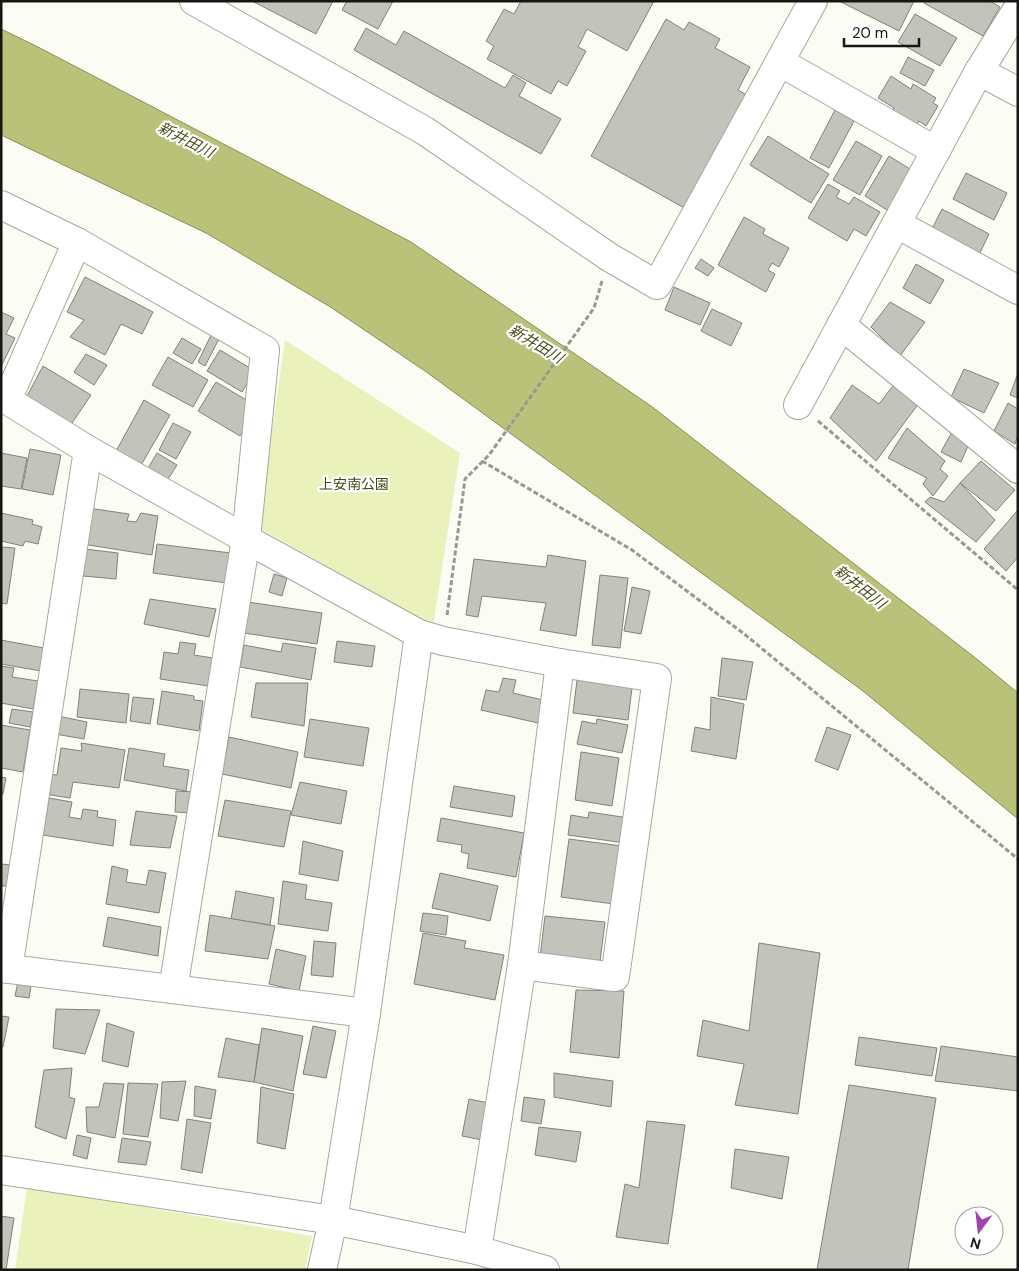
<svg xmlns="http://www.w3.org/2000/svg" width="1019" height="1271" viewBox="0 0 1019 1271" font-family="'DM Sans','Noto Sans JP',sans-serif">
<style>
.green{fill:#ebf1ba}
.water{fill:#bac178;stroke:#898e5a}
.building{fill:#c2c4bb;stroke:#81827b}
.lines{fill:none;stroke-linecap:round;stroke-linejoin:round}
.minor-casing{stroke:#a7a8a0;stroke-width:30}
.path{stroke:#989993;stroke-width:3;stroke-dasharray:5 2.5;stroke-linecap:butt}
.minor{stroke:#fff;stroke-width:28}
.labels{text-anchor:middle;stroke-width:4.5;stroke-linejoin:round;paint-order:stroke}
.park-label{font-size:14px;fill:#444811;stroke:#fff}
.water-label{font-size:15px;font-style:italic;fill:#4a4e18;stroke:#fff}
</style>
<rect width="100%" height="100%" fill="#fbfcf3"/>
<g class="green">
<polygon points="285,340 460,453 433,626 258,527"/>
<polygon points="27,1187 312,1236 305,1270 15,1270"/>
</g>
<polygon class="water" points="1,29 38,47 411,242 651,406 978,660 1018,693 1018,819 863,691 425,371 332,308 208,234 1,135"/>
<g class="building">
<polygon points="252,1 333,1 316,34"/>
<polygon points="347,1 393,1 378,29 342,10"/>
<polygon points="521,1 654,1 627,51 587,29 578,47 586,51 567,86 558,81 551,94 487,59 494,46 486,41 504,9 514,14"/>
<polygon points="839,1 914,1 899,31"/>
<polygon points="926,1 990,1 1000,7 983,36 924,3"/>
<polygon points="915,14 957,38 940,66 898,42"/>
<polygon points="666,19 684,30 689,22 720,39 715,48 750,67 738,90 750,97 688,210 591,156"/>
<polygon points="366,28 396,45 404,31 505,88 513,75 526,83 519,96 561,119 541,154 354,50"/>
<polygon points="908,57 934,70 925,86 900,73"/>
<polygon points="891,76 911,89 913,84 936,98 933,103 938,106 926,126 919,121 915,127 891,113 894,108 878,98"/>
<polygon points="835,110 854,121 829,168 810,158"/>
<polygon points="768,136 829,174 811,203 750,165"/>
<polygon points="856,141 882,156 860,195 833,180"/>
<polygon points="889,156 918,174 893,214 865,196"/>
<polygon points="966,173 1007,193 994,220 953,199"/>
<polygon points="828,184 840,191 836,197 849,204 854,197 880,212 866,236 854,229 847,241 808,218"/>
<polygon points="942,209 989,234 977,259 929,235"/>
<polygon points="744,217 765,229 763,234 789,248 779,267 772,263 768,270 775,274 766,292 718,265"/>
<polygon points="701,259 714,268 708,276 695,268"/>
<polygon points="916,264 944,280 930,304 903,288"/>
<polygon points="85,277 153,312 142,334 121,324 105,355 70,337 84,320 67,312"/>
<polygon points="674,287 710,303 700,325 665,310"/>
<polygon points="890,302 925,322 900,356 871,327"/>
<polygon points="712,309 742,323 731,346 701,331"/>
<polygon points="1,312 14,318 6,334 15,338 1,367"/>
<polygon points="211,335 219,339 205,366 198,362"/>
<polygon points="182,338 201,349 192,364 173,353"/>
<polygon points="220,350 255,371 242,392 207,371"/>
<polygon points="86,354 107,365 94,385 74,372"/>
<polygon points="168,357 208,380 193,407 152,385"/>
<polygon points="43,366 91,395 70,426 26,398"/>
<polygon points="964,369 999,383 984,413 951,397"/>
<polygon points="1018,373 1018,398 1010,395"/>
<polygon points="216,382 253,404 244,420 248,422 240,436 198,411"/>
<polygon points="896,382 919,403 876,461 830,418 852,385 879,404"/>
<polygon points="144,400 170,415 140,467 115,453"/>
<polygon points="1008,403 1018,409 1018,435 1015,444 994,431"/>
<polygon points="173,423 191,432 176,459 159,450"/>
<polygon points="907,428 945,461 940,469 948,476 933,496 923,484 927,478 888,458"/>
<polygon points="953,430 972,437 961,462 941,452"/>
<polygon points="30,449 61,455 53,495 22,489"/>
<polygon points="1,453 27,458 21,489 1,486"/>
<polygon points="157,453 177,465 167,481 147,470"/>
<polygon points="981,461 1015,490 996,511 960,483"/>
<polygon points="960,483 995,520 976,542 925,502 930,497 944,502"/>
<polygon points="88,508 129,514 127,521 136,522 141,513 158,516 152,555 82,544"/>
<polygon points="1018,510 1018,557 1006,571 984,549"/>
<polygon points="1,513 33,520 32,524 42,527 38,544 25,541 23,546 1,541"/>
<polygon points="157,544 231,553 227,583 153,573"/>
<polygon points="1,547 15,548 7,604 1,603"/>
<polygon points="85,549 118,553 116,579 83,576"/>
<polygon points="548,555 586,561 576,636 540,630 546,603 482,596 478,617 466,615 474,559 546,567"/>
<polygon points="274,574 287,578 282,596 269,592"/>
<polygon points="600,575 628,578 620,648 592,645"/>
<polygon points="632,587 650,591 641,634 624,631"/>
<polygon points="150,599 216,609 209,637 144,624"/>
<polygon points="248,602 322,613 317,644 244,633"/>
<polygon points="1,640 44,648 41,671 1,664"/>
<polygon points="337,641 375,646 372,667 334,662"/>
<polygon points="180,642 196,644 194,655 213,658 209,686 160,679 164,652 178,654"/>
<polygon points="283,643 316,648 311,680 240,667 244,645 281,652"/>
<polygon points="722,658 753,662 746,700 718,696"/>
<polygon points="1,666 14,668 12,677 38,681 33,709 1,703"/>
<polygon points="503,678 516,680 513,693 543,700 538,723 481,710 486,690 499,692"/>
<polygon points="577,680 632,688 628,720 573,713"/>
<polygon points="256,683 308,683 304,726 251,717"/>
<polygon points="80,689 129,694 126,723 77,717"/>
<polygon points="162,691 194,696 194,700 203,701 199,731 157,724"/>
<polygon points="133,697 154,699 150,724 130,721"/>
<polygon points="711,697 744,704 736,759 691,751 695,727 710,730"/>
<polygon points="12,709 33,712 30,727 9,723"/>
<polygon points="58,716 87,722 84,739 55,734"/>
<polygon points="310,719 369,728 363,766 304,757"/>
<polygon points="597,719 628,725 622,753 577,744 582,721 596,724"/>
<polygon points="1,725 30,730 23,772 1,768"/>
<polygon points="827,727 851,735 838,770 815,761"/>
<polygon points="229,737 298,752 291,788 222,774"/>
<polygon points="81,743 125,750 119,788 73,782 70,798 44,794 47,774 57,775 61,748 82,751"/>
<polygon points="129,748 165,754 163,766 189,770 186,791 124,780"/>
<polygon points="581,752 619,758 612,806 575,800"/>
<polygon points="1,777 6,778 3,794 1,794"/>
<polygon points="300,782 347,791 341,824 291,815"/>
<polygon points="454,786 515,796 512,817 450,807"/>
<polygon points="176,791 195,792 193,813 175,812"/>
<polygon points="49,798 72,802 69,817 81,819 83,809 98,811 97,817 116,820 113,846 43,835"/>
<polygon points="225,800 291,811 284,847 218,836"/>
<polygon points="136,811 177,816 170,848 130,845"/>
<polygon points="589,812 629,818 625,843 568,835 571,815 588,818"/>
<polygon points="441,818 524,833 516,877 467,868 469,854 461,852 462,845 437,841"/>
<polygon points="569,839 622,846 614,904 561,897"/>
<polygon points="303,841 343,851 338,881 299,874"/>
<polygon points="1,864 11,865 9,886 1,886"/>
<polygon points="112,866 128,870 126,882 146,885 149,870 166,873 159,913 106,904"/>
<polygon points="440,873 498,886 490,921 432,908"/>
<polygon points="283,881 307,885 305,899 332,903 328,931 278,924"/>
<polygon points="236,891 274,898 270,925 231,919"/>
<polygon points="423,913 448,916 446,935 420,931"/>
<polygon points="210,915 275,926 268,959 205,951"/>
<polygon points="545,916 605,922 600,962 540,957"/>
<polygon points="108,917 161,927 158,956 103,946"/>
<polygon points="423,933 466,941 464,948 504,955 495,1000 414,984"/>
<polygon points="314,941 336,943 333,977 311,975"/>
<polygon points="759,943 820,953 798,1114 735,1105 744,1064 697,1056 703,1020 749,1031"/>
<polygon points="276,949 306,956 299,991 269,984"/>
<polygon points="19,977 32,980 29,998 15,996"/>
<polygon points="576,990 624,991 619,1058 570,1052"/>
<polygon points="56,1009 100,1010 85,1054 53,1048"/>
<polygon points="1,1016 9,1017 3,1047 1,1047"/>
<polygon points="107,1023 134,1032 128,1067 102,1061"/>
<polygon points="313,1026 336,1031 326,1078 303,1074"/>
<polygon points="262,1028 303,1036 293,1091 254,1082"/>
<polygon points="859,1037 937,1048 932,1076 855,1065"/>
<polygon points="226,1038 259,1045 254,1082 218,1077"/>
<polygon points="941,1046 1018,1057 1018,1091 935,1081"/>
<polygon points="72,1068 69,1097 75,1099 66,1139 35,1127 44,1070"/>
<polygon points="554,1073 613,1081 611,1107 554,1097"/>
<polygon points="186,1081 178,1121 160,1118 162,1082"/>
<polygon points="104,1083 124,1084 115,1138 87,1132 86,1107 99,1107"/>
<polygon points="128,1083 158,1084 148,1137 123,1134"/>
<polygon points="849,1085 936,1098 908,1270 817,1270"/>
<polygon points="195,1086 216,1090 211,1119 194,1116"/>
<polygon points="261,1087 294,1094 285,1149 257,1143"/>
<polygon points="524,1097 545,1100 541,1124 521,1121"/>
<polygon points="469,1099 489,1103 482,1140 462,1136"/>
<polygon points="187,1119 211,1123 202,1173 181,1169"/>
<polygon points="647,1121 685,1125 668,1244 616,1237 625,1184 639,1188"/>
<polygon points="539,1127 581,1132 576,1162 535,1155"/>
<polygon points="77,1135 91,1138 87,1159 73,1155"/>
<polygon points="122,1138 151,1142 146,1165 118,1162"/>
<polygon points="735,1149 789,1157 782,1199 731,1188"/>
<polygon points="1,1216 14,1218 6,1270 1,1270"/>
</g>
<g class="lines">
<defs>
<g id="minor">
<polyline points="194,1 425,131 609,257 657,285 813,1"/>
<polyline points="780,62 936,151"/>
<polyline points="979,71 1018,92"/>
<polyline points="1,205 77,242 265,350 246,539 173,989"/>
<polyline points="897,224 1018,290"/>
<polyline points="841,325 1018,469"/>
<polyline points="1,397 7,400 88,450 246,539 419,634 443,641 560,663 657,678 615,977 522,965"/>
<polyline points="7,400 77,242"/>
<polyline points="798,405 979,71 1018,8"/>
<polyline points="1,968 366,1013"/>
<polyline points="8,969 88,450"/>
<polyline points="1,1170 333,1220 477,1250 545,1270"/>
<polyline points="477,1250 522,965 560,663"/>
<polyline points="322,1270 333,1220 366,1013 419,634"/>
</g>
</defs>
<use href="#minor" class="minor-casing"/>
<g class="path">
<polyline points="818,421 1018,590"/>
<polyline points="482,461 632,550 743,633 1018,859"/>
<polyline points="447,615 465,479 489,455 594,308 602,281"/>
</g>
<use href="#minor" class="minor"/>
</g>
<g class="labels">
<g class="park-label">
<text x="354" y="489">上安南公園</text>
</g>
<g class="water-label">
<text transform="translate(186 140) rotate(27)" y="5">新井田川</text>
<text transform="translate(536 344) rotate(31)" y="5">新井田川</text>
<text transform="translate(860 587) rotate(38)" y="5">新井田川</text>
</g>
</g>
<rect width="1019" height="1271" fill="none" stroke="#161714" stroke-width="5"/>
<g transform="translate(979 1231) rotate(195)"><circle r="24" fill="#ffffff" stroke="#a2a2a1"/>
<path d="M0-4L9 19L0 12L-9 19Z" fill="#a044ae"/>
<text y="-8" font-size="14" font-weight="bold" text-anchor="middle" fill="#161714">N</text>
</g>
<path d="M844 38v8h75v-8" fill="none" stroke="#161714" stroke-width="2.5"/>
<text x="852" y="38" font-size="15" fill="#161714" stroke="#ffffff" stroke-width="4" paint-order="stroke">20 m</text>
</svg>
